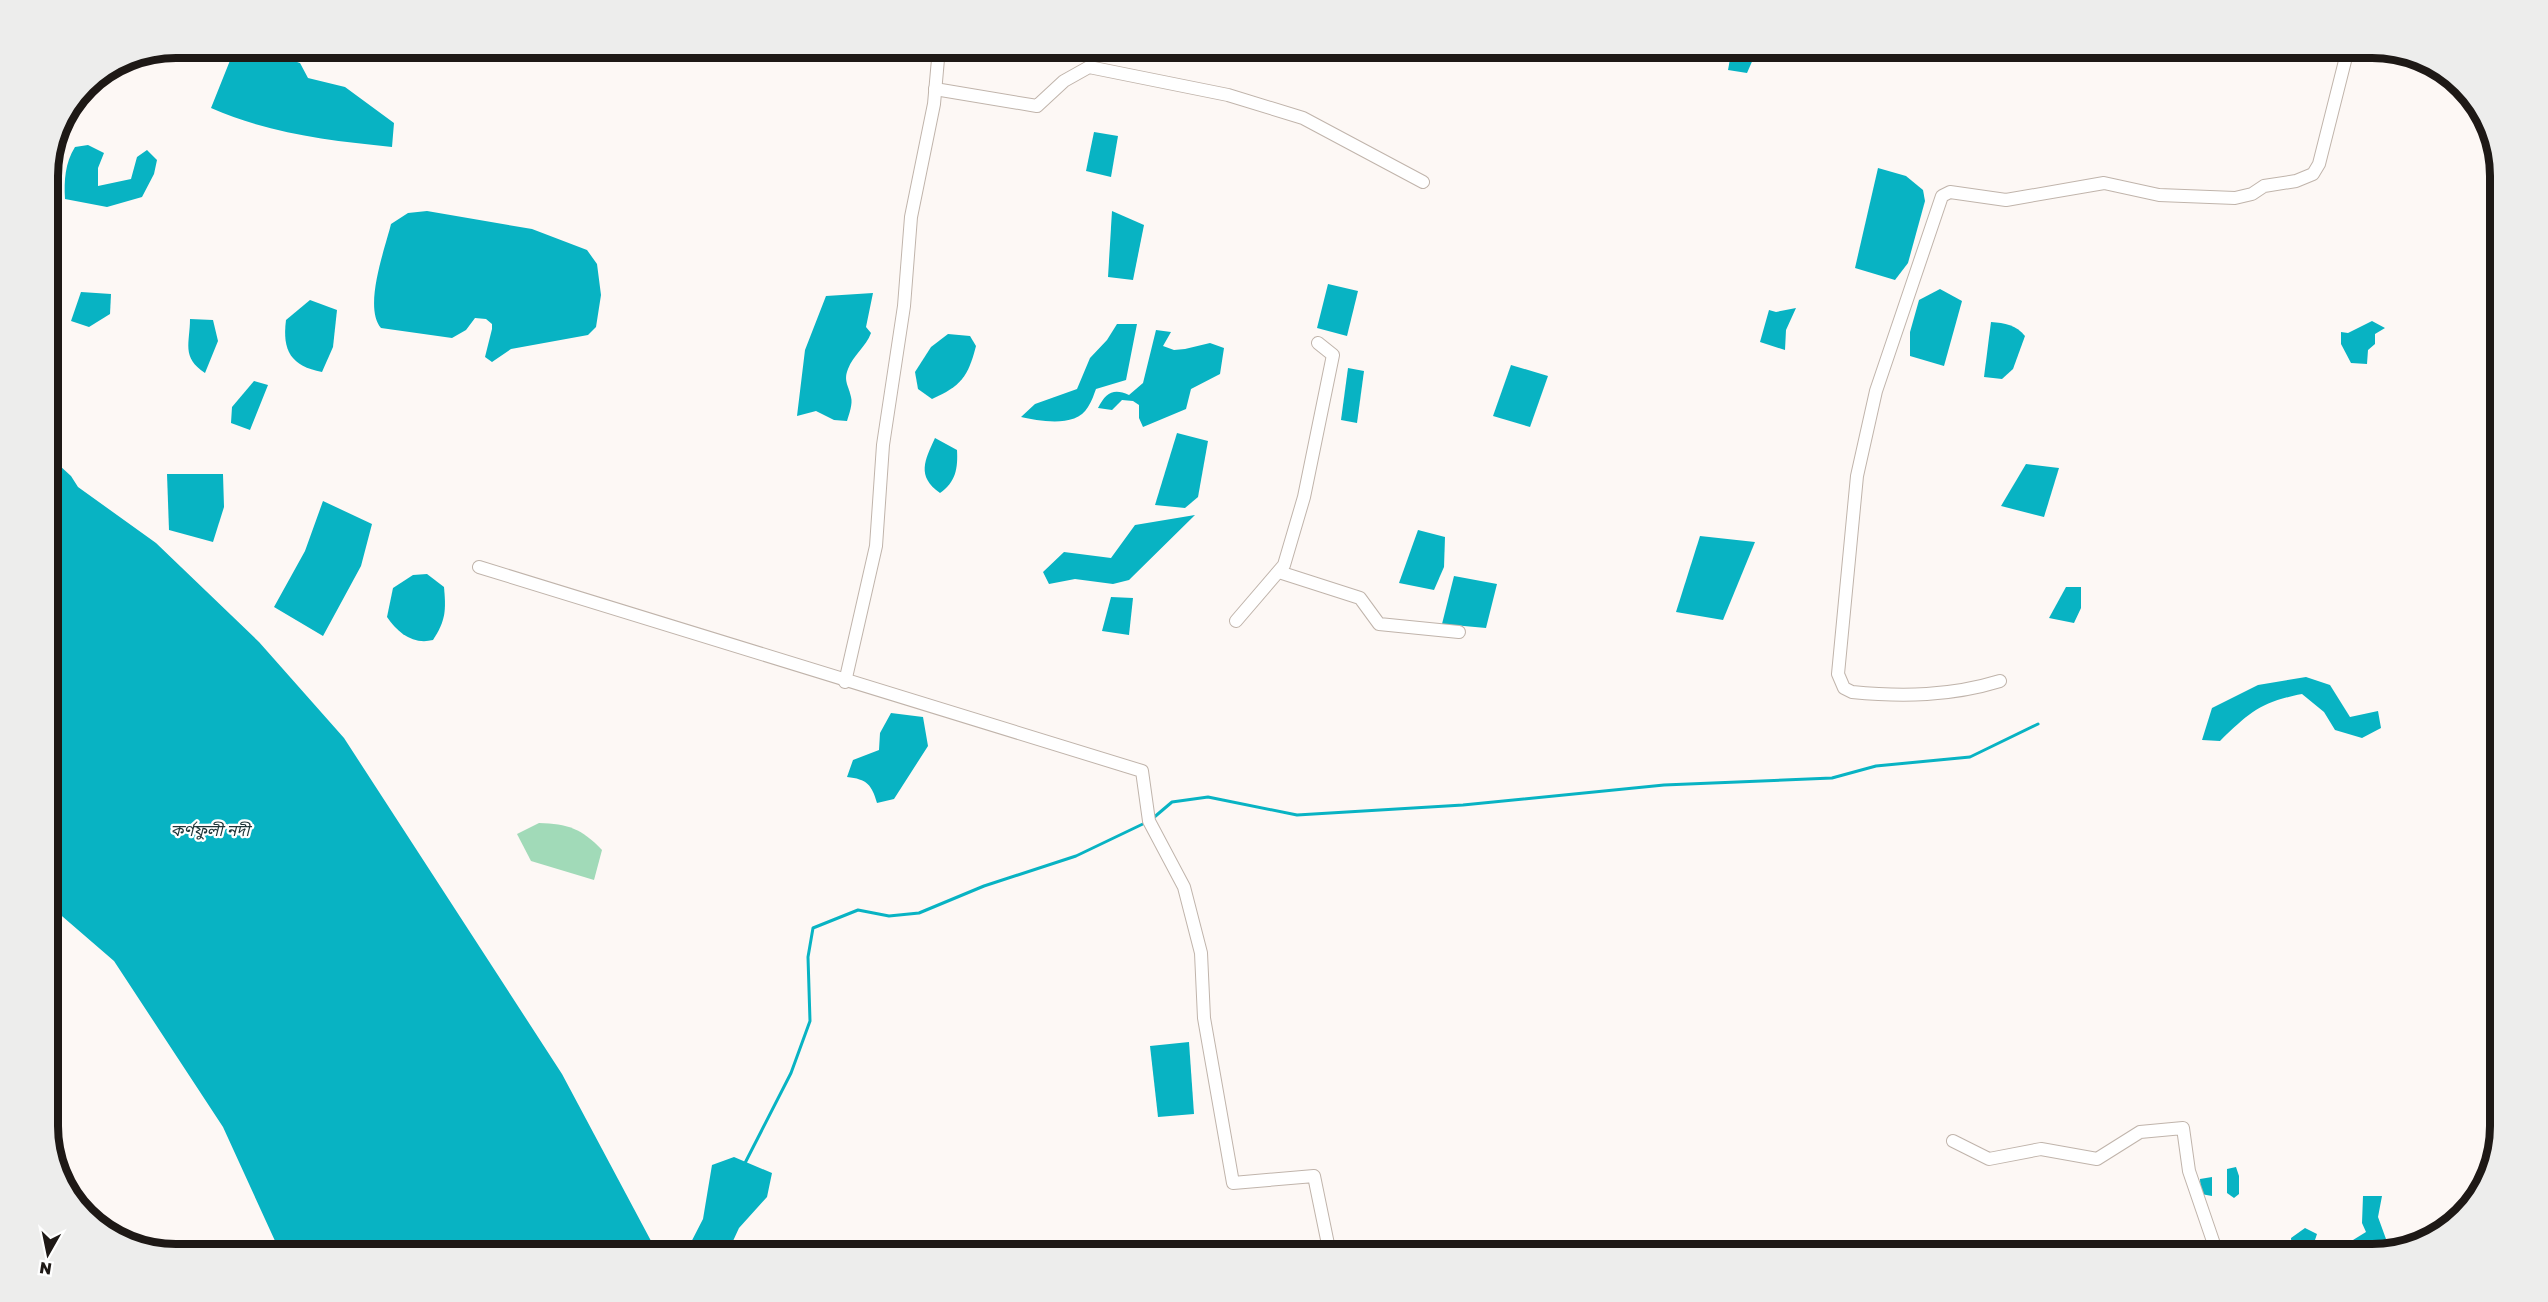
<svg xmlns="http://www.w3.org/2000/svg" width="2548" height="1302" viewBox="0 0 2548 1302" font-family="'Golos Text','Noto Sans Bengali',sans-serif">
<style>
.green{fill:#a1dab8}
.water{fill:#08b3c3}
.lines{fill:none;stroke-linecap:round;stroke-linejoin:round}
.stream{stroke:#08b3c3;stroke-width:3}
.minor-casing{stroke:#c0b4ab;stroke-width:14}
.minor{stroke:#fff;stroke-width:12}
.labels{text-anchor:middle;stroke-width:4.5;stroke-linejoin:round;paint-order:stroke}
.water-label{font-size:16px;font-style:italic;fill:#1e3538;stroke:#fff}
.rim{fill:none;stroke:#1e1916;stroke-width:8}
</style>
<rect width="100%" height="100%" fill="#fdf8f5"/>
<path class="green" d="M539,823C568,824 581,828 602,850L594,880L531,861L517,834Z"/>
<g class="water">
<path d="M235,48C262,48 275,54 300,63L308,78L345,87L394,123L392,147C327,140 271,134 211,108Z"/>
<polygon points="1732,48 1758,48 1747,73 1728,70"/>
<polygon points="1094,132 1118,136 1111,177 1086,171"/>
<path d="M88,145L104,153L98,168V186L131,179L137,157L147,150L157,160L154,174L142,197L107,207L65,199C64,180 65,163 75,147Z"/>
<polygon points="1878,168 1906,176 1923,190 1925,201 1908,263 1895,280 1855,268"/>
<path d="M427,211L532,229L587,250L597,264L601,295L596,327L588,335L511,349L492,362L485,357L492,329V324L486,319L475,318L466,330L452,338L381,328C363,307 385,249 391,224L408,213Z"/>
<polygon points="1112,211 1144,225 1133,280 1108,277"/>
<polygon points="1328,284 1358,291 1347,336 1317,328"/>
<polygon points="1940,289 1962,301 1944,366 1910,356 1910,332 1919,300"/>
<polygon points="81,292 111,294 110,314 89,327 71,321"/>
<path d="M873,293L866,327L871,333C866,347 853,355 848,369C843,381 849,386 851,397C853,404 849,414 847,421L834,420L816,411L797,416L805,350L826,296Z"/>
<path d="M310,300L337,310L333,347L322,372C291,366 282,351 286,320Z"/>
<polygon points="1796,308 1786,330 1785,350 1760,342 1769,310 1776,312"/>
<path d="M190,319L213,320L218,341L205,373C181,357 190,343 190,319Z"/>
<polygon points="2372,321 2385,328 2375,334 2375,344 2368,350 2367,364 2351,363 2341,344 2341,332 2348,333"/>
<path d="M1991,322C2005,323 2016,325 2025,336L2013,369L2002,379L1984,377Z"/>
<path d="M1117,324H1137L1126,380L1096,389C1094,394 1092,401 1088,407C1076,428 1040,421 1021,417L1035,404L1077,389L1090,358L1107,340Z"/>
<path d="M1156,330L1171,332L1163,346L1174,350L1185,349L1210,343L1224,348L1220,374L1191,389L1186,409L1143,427L1139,418V405L1133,401L1122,400L1112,410L1098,408C1106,392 1114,388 1129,395L1143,383Z"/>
<path d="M948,334L970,336L976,346C968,377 961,386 932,399L918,389L915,372L931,347Z"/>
<polygon points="1511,365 1548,376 1530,427 1493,416"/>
<polygon points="1348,368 1364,371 1357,423 1341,420"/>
<polygon points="254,381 268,385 250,430 231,423 232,407"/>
<polygon points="1177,433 1208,441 1198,497 1185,508 1155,505"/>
<path d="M935,438L957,450C958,468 956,482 940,493C916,476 925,460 935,438Z"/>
<polygon points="48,455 71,476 78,487 156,543 259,642 344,738 562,1074 658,1254 281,1254 223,1127 114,961 48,904"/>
<polygon points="2026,464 2059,468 2044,517 2001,506"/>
<polygon points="167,474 223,474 224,507 213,542 169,530"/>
<polygon points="323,501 372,524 361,566 323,636 274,607 305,551"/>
<polygon points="1195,515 1129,580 1113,584 1075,579 1049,584 1043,572 1064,552 1111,558 1135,525"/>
<polygon points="1418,530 1445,537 1444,567 1434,590 1399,583"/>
<polygon points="1700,536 1755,542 1723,620 1676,612"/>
<path d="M427,574L444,587C446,610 446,620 433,640C413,645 398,633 387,617L393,588L413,575Z"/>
<polygon points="1454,576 1497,584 1486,628 1442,624"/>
<polygon points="2066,587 2081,587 2081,608 2074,623 2049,618"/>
<polygon points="1111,597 1133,598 1129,635 1102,631"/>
<path d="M2306,677L2330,685L2350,717L2378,711L2381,728L2362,738L2335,730L2324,712L2302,694C2261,702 2250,712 2220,741L2202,740L2212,708L2258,685Z"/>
<path d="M891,713L923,717L928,746L894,799L877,803C872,785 867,779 847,777L853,760L879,750L880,733Z"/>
<polygon points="1189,1042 1194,1114 1158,1117 1150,1046"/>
<polygon points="734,1157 772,1173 767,1197 739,1228 727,1254 685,1254 703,1219 712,1165"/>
<polygon points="2236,1167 2239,1176 2239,1194 2234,1198 2227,1193 2227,1169"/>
<polygon points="2212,1177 2212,1196 2201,1194 2200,1179"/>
<polygon points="2363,1196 2382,1196 2378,1217 2386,1239 2378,1247 2363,1252 2353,1240 2366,1232 2362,1223"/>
<polygon points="2453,1221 2442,1232 2413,1241 2411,1239"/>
<polygon points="2305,1228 2317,1234 2313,1246 2315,1254 2294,1254 2292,1252 2291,1238"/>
</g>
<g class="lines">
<g class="stream">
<polyline points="1152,819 1172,802 1208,797 1297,815 1463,805 1664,785 1832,778 1876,766 1970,757 2038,724"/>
<polyline points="744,1165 791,1073 810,1021 808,957 813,928 858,910 889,916 919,913 984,886 1076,856 1147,822"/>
</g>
<defs>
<g id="minor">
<polyline points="935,89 1037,106 1064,81 1089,67 1228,95 1303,118 1423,182"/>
<polyline points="479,567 1142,771 1149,821 1184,887 1201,953 1204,1018 1233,1183 1314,1176 1330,1254"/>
<polyline points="1279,572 1360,598 1379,624 1459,632"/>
<polyline points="1236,621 1284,565 1304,497 1333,355 1318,343"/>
<path d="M2000,681C1951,696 1903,697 1852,692L1844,688L1838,674L1857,476L1876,391L1942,196L1950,192L2006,200L2104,183L2159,195L2235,198L2252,194L2264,186L2296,181L2313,174L2319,164L2348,49L2381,50"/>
<polyline points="845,682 876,546 883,445 904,306 911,217 934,104 939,48"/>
<polyline points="1953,1141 1989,1159 2041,1149 2097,1159 2140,1132 2183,1128 2189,1171 2215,1247 2214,1254"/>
</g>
</defs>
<use href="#minor" class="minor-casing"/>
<use href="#minor" class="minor"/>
</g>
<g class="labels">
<g class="water-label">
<text x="210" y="836">কর্ণফুলী নদী</text>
</g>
</g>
<path d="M0 0H2548V1302H0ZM176 58H2372A118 118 0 0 1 2490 176V1126A118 118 0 0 1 2372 1244H176A118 118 0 0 1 58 1126V176A118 118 0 0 1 176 58Z" fill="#ededec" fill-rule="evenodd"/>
<path class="rim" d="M176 58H2372A118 118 0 0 1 2490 176V1126A118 118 0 0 1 2372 1244H176A118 118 0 0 1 58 1126V176A118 118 0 0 1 176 58Z"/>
<g transform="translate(48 1254) rotate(189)" stroke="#ffffff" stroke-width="4.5" paint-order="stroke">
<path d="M0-4.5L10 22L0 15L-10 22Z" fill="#1e1916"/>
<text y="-9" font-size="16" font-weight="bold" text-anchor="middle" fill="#1e1916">N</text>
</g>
</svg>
